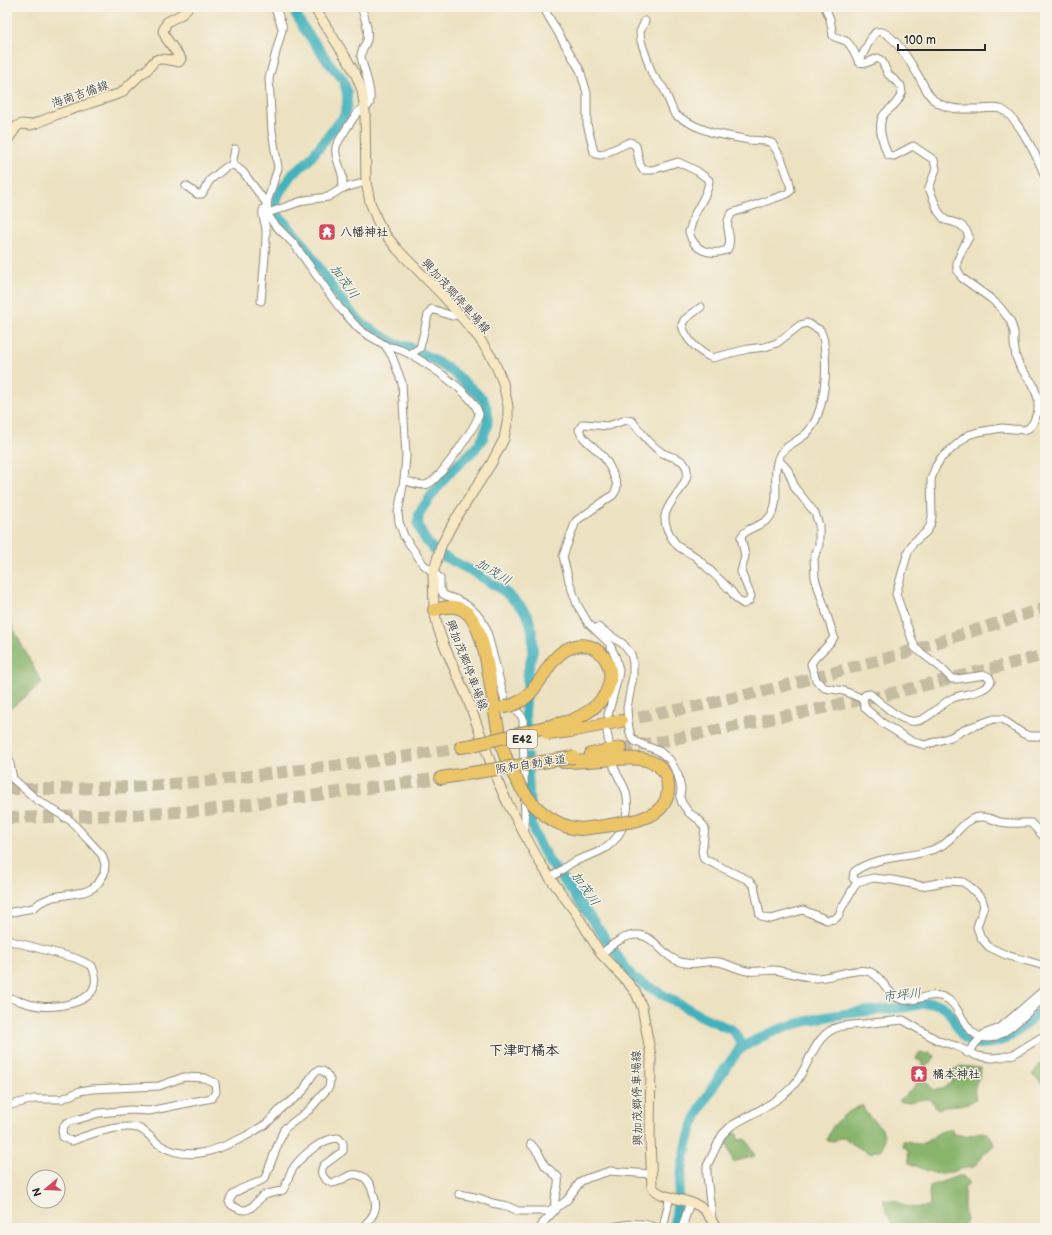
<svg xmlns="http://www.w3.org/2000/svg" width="1052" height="1235" viewBox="0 0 1052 1235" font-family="'Balsamiq Sans','Klee One',sans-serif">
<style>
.forest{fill:#88b46c;stroke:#5a704c}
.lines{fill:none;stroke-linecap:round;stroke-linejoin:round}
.river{stroke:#42b1bc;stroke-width:10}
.motorway-tunnel{stroke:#c5bda2;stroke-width:12;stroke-dasharray:12 6;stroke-linecap:butt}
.minor-casing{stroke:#8c8676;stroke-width:9}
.tertiary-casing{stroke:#8c8676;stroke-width:10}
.secondary-casing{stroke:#8c8676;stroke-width:11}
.motorway-casing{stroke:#8c8676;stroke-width:14}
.minor{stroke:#fff;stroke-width:7}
.tertiary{stroke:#fff;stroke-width:8}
.secondary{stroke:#f7e8c3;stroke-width:9}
.motorway{stroke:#ecc569;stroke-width:12}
.motorway-bridge-casing{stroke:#8c8676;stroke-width:14;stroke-linecap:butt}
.motorway-bridge{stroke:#ecc569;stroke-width:12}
.labels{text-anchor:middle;stroke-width:3;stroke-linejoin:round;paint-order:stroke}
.shield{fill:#f7f3e8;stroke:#686764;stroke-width:1}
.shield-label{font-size:11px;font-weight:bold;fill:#2b2b2b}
.street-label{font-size:12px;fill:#2b2b2b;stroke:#f7f3e8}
.poi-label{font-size:12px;font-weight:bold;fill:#2b2b2b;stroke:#f7f3e8;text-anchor:start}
.water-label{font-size:13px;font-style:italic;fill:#335a5e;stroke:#f7f3e8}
.quarter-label{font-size:14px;font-weight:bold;fill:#2b2b2b;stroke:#f7f3e8}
</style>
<rect width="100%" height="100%" fill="#f7f3e8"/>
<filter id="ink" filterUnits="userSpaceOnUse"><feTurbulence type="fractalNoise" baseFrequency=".025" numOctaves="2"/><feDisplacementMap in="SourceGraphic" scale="8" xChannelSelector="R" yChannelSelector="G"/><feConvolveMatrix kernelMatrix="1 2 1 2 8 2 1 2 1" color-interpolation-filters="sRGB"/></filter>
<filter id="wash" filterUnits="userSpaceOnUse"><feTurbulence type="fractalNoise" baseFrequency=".012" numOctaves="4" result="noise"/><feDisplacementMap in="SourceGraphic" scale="16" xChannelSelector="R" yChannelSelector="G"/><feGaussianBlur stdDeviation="0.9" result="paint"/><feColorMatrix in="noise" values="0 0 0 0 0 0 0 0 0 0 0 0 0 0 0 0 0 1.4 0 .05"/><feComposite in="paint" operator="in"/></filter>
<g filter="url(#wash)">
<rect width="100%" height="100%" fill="#ece1c0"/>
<g class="forest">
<polygon points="7,617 42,683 7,711"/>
<polygon points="919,1053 926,1054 928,1053 935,1056 931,1064 927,1064 925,1070 923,1069 921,1061 916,1059"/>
<polygon points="1045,1060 1045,1082 1042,1083 1032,1075 1041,1063"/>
<path d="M961,1066L981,1068C981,1083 971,1081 976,1099C964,1108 950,1103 938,1109L930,1099C920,1098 909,1105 899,1101C905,1094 912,1091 917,1083L925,1081L934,1090L942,1089L953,1082L951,1075L953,1070Z"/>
<path d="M863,1105C864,1118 883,1122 884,1136C884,1141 883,1145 882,1149L870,1153L855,1146L845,1138H839L834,1141L827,1140C831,1123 847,1111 863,1105Z"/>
<path d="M952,1129L953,1134C957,1134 963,1136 966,1136C979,1132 990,1127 994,1145L982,1156L976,1165L972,1168C961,1166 951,1175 940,1174C930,1173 919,1167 909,1163L908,1150L903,1146V1141C910,1140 915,1145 921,1144C927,1142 933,1137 937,1134C941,1131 948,1130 952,1129Z"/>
<polygon points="731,1130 737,1134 738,1140 746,1139 755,1156 733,1162 726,1140 729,1138"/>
<path d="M958,1176H963L969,1183L964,1187V1212L966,1221L964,1226L953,1228H893L883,1200L897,1201C903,1208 923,1210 930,1205L929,1193L930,1186Z"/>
</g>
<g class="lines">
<g class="river">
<polyline points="292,7 303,27 328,62 343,79 347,93 347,105 344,116 309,160 293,174 281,190 276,199 276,213 302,242 338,296 354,316 365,326 397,345 409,347 441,364 453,372 483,399 487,409 488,415 487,427 483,438 475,449 447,475 423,507 419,514 418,524 421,532 427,542 437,553 474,572 505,592 521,607 528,616 532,630 533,650 528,671 525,714 526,729"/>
<path d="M527,757L530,810L533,829L539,843L549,861L574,894L633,978L703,1017L732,1030L738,1037L741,1044L739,1050C722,1072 706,1095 695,1120C682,1150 679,1195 674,1228"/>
<path d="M739,1050C783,1019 848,1012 901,1008C915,1007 922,1001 937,1004C949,1007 952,1018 958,1028C963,1038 970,1044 982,1044C1009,1045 1026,1023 1045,1007"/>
</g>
</g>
</g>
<g filter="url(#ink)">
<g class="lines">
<g class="motorway-tunnel">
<polyline points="621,721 702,705 772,689 888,658 1045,608"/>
<polyline points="621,748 664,741 885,695 1045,655"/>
<polyline points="7,789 56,789 134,787 209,781 366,762 461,748"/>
<polyline points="7,818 134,815 207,810 441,778"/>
</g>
<defs>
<g id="minor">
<path d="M543,7L580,70L587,93V124L594,152L596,154L601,155L630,142L636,146L640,165L643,170H652L678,162L697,171L709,180C709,193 699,204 694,216C692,221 691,227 689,232C694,251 709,256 727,250C735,236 721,227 732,213L787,194L791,190L789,180L781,158L772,143L765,141L749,140L713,133L695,126L677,116L674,113L664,89L652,74L641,41L640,32L645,21"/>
<path d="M825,7L830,19L833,36C837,38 841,39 846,41C852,45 856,56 859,62L866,63L878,58L882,61L888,74L901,86L902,93C900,97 898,101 895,104C892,108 884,112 882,118C878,129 883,144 888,155L894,156L913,146L934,160L936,169L929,188L938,211L945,220C957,223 965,224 969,237L962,250L957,262V269L962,278L990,298L999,306L1010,320L1014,332V344L1016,357L1020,367L1033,384L1038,399V411L1033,423L1029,428L1024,430L1002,428L978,432L968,435L941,458L936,466L931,479L932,517L930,526L926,532L913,543L908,552L896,594L915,648L940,667L952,679H957L985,675L989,677L991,681C985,694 963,693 951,699C939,705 925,724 911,721C897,719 882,703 870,694L865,695L863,699"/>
<path d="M282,26V30L269,78L272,131L278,168L268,199L267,205L268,215L274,224L294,244L339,307L359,329L366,334L385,345L392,356L402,383L406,456L404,480L398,513L399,522L404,536L423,564L440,578V588L443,594C447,597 451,597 455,599C470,605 479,614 486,628L505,701C511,708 519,710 523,719L525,825L524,832"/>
<path d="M859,62L871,38L876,32C877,32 881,31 882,32C898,36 920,79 928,93C930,95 931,98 934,100C947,111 965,109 981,109C987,109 994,107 1000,109C1016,113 1040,162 1045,177"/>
<polyline points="232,165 235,149"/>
<polyline points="186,186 197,194 202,194 210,180 226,167 234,165 243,172 267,204"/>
<path d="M341,189C348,175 333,161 336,147C338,141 354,116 359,111C363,108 370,107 370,101C372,88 363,69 361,56C361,50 365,46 367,40C369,29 365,18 361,7"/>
<polyline points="268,213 305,200 328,197 341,189 366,182"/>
<path d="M261,301C263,278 266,254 266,231C266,221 258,212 267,205"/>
<path d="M387,347C405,345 457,384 469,398C473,402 477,408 479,414C477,425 439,480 428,484C422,487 410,482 404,480"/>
<polyline points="410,354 420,348 428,315 432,309 452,316 460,314"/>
<path d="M778,459L788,470L795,488L815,513L819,525V545L814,558L815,578L834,637C828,648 817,653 811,664L816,680L820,684L825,688L844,691L863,699"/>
<polyline points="598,627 623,644 631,654 633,663 633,676 627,708 628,723 631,737 636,742 659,751 670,760 678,775 681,789 680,797 682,803 689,813 698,819 705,828 702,852 704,859 748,880 754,886 760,915 765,918 771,919 803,910 827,920 835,919 839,915 841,909 857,882 873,878 892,880 922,886 949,881 963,882 969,886 982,899 984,906 977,927 981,938 989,947 1006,955 1045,966"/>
<polyline points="863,699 865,708 881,722 911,741 925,745 951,737 968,728 994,719 1002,719 1022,733 1029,736 1045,736"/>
<path d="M608,715L618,677L619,670L616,658L609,643L588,623L577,604L569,581L563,556L576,521L613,495C615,492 617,490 617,486C616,479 607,460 602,455C594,446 583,441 579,430L582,425L584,424L608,426L626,420L632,421C641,432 649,444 661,452C670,458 685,457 687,470C690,484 667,501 665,516C664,525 670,537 676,544C680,550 690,552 696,557C707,568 720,579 731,591C735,596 737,601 744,604L749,601L751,596L741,572L745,556L741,537C747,527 760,527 768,519C783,503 771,477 778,459C782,446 798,442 807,433C825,413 828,370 824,344C824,339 822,334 820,330L807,323L800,325L777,343L765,347L748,349L712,358C699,352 686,340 682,325L684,320L701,307"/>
<polyline points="607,732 609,743"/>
<polyline points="7,749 13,779 36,799 71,821 102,855 105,864 104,874 99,882 93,888 84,892 53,897 41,902 33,908 7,913"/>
<path d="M550,878C558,873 565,867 573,862C584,857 597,854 607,847C623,835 631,812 626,792C623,783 617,776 614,767"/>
<path d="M857,882L853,878L854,872C879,853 914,860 941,846C955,839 963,818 980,817C987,816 993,820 1000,822C1010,824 1021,823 1031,823L1045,838"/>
<path d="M7,940L75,958L92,966C94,971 97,978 95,984C91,1004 56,1008 40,1006C28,1005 18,1000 7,997"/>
<path d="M601,954C611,946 624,934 638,935C657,936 663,960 685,963C697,965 707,960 719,962C728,964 737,969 747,971C756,972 765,970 774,970C789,972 802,977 816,978C832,978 853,968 867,971C884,975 886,997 904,1000C916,1002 928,993 940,996C963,1001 961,1037 987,1038C1004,1039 1031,1008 1045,997"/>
<polyline points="967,1053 984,1034 1000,1028 1045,989"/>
<path d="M7,1106L34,1099H62L80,1091L92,1089L159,1086L184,1077L205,1078L215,1083L216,1092L212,1098L149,1111L131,1110L99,1113L66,1123L62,1130L63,1137L68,1140L72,1141C90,1134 120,1124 138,1128C147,1131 152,1140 160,1145C189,1163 218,1150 246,1136C253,1132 260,1128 267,1123C273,1118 278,1111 284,1106C291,1101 298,1097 303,1091C306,1086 312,1073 317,1071C323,1068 328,1075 330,1080L329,1087L309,1110L284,1129L265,1178C255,1187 233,1186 229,1202C231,1206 235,1207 239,1209C252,1214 255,1200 265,1195C271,1192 277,1193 283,1190C287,1184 288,1177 292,1170C300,1157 322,1138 338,1138L343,1143V1151L324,1165C318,1173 324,1180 332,1183C341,1183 348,1172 358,1175C365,1176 368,1181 371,1187C379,1206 377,1215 361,1228"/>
<path d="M531,1144L539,1154L545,1166L558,1177C560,1187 553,1196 555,1208"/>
<polyline points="459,1194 479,1198 492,1203 507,1206 518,1211 548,1211 562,1204 567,1200 581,1181 588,1178 610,1171 650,1174"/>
<path d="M712,1220L707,1176V1166L722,1135L731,1126C751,1114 777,1103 793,1086C810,1067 813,1032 842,1026L903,1020L939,1041L956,1046L977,1056L992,1058L1002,1057L1014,1054L1045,1035"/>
<polyline points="540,1228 543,1223 555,1210"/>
<path d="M608,1228C625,1224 640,1221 657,1228"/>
<polyline points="663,1228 670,1196"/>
<polyline points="682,1228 690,1202"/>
</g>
<polyline id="tertiary" points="275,7 282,26"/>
<g id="secondary">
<path d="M314,7L348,61L356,75L362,90L365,112L366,182L370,202L377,220L385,234L397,249L445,298L479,338L494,361L503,383L508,406V418L504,439L491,464L453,523L441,546L433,573L434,610L438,628L444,645L468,700L497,780L507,802L539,861L550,878L576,913L601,954L629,984L636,993L642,1007L651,1056L650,1139L652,1186C658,1199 686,1198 699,1206C707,1211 712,1220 716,1228"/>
<path d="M7,141L17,126L22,124L31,125L39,122L58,114L121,93L142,73C149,71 151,63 156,60C162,57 173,61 179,62L181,59L166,38L163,31L167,22L182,14L188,7"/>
</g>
<g id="motorway">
<path d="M434,610C445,607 456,604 466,612C487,627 492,702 498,729C501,745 506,761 514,775"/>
<path d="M546,671C587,603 654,688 570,721"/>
<polyline points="570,731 621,721"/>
<polyline points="461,747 473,745"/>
<polyline points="591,754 621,748"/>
<path d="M563,762C576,762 589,761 603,760C626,758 666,752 668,786C669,798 663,808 653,814"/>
<polyline points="441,778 484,771"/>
<polyline points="581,829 605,826"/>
</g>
</defs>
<use href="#minor" class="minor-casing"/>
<use href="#tertiary" class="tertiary-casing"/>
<use href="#secondary" class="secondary-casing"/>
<use href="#motorway" class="motorway-casing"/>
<use href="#minor" class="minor"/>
<use href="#tertiary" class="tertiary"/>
<use href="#secondary" class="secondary"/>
<use href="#motorway" class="motorway"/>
<defs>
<g id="motorway-bridge">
<path d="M504,707C526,704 535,688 546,671"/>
<polyline points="548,734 570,731"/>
<polyline points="473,745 570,721"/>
<polyline points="484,771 574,757"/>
<path d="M514,775C527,802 550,827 581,829"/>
<polyline points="605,826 638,820 653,814"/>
</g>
</defs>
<use href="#motorway-bridge" class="motorway-bridge-casing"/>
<use href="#motorway-bridge" class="motorway-bridge"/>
</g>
</g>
<defs>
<symbol id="temple-square" viewBox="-11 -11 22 22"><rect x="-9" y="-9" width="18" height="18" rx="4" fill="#d1495b" stroke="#f7f3e8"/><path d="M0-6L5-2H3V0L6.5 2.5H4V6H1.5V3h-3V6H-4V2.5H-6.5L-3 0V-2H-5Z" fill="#fff"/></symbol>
</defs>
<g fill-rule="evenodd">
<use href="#temple-square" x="317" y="222" width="20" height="20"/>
<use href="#temple-square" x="909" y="1064" width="20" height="20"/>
</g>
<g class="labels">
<rect class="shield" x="507" y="730" width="30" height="18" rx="3"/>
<g class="shield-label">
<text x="522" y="743">E42</text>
</g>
<g class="street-label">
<text transform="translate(80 94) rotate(-19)" y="4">海南吉備線</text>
<text transform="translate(456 296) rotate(48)" y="4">興加茂郷停車場線</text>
<text transform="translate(467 665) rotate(69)" y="4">興加茂郷停車場線</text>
<text transform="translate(531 764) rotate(-9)" y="4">阪和自動車道</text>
<text transform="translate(637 1098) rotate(-91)" y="4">興加茂郷停車場線</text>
</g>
<g class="poi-label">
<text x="340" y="236">八幡神社</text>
<text x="932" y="1078">橘本神社</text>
</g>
<g class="water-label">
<text transform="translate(345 281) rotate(54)" y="5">加茂川</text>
<text transform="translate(494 571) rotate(31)" y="5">加茂川</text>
<text transform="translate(586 888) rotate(55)" y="5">加茂川</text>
<text transform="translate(902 994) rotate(-7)" y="5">市坪川</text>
</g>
<g class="quarter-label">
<text x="524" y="1055">下津町橘本</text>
</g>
</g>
<rect width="1052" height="1235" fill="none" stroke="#f7f3e8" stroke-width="24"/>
<g transform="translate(46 1189) rotate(251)"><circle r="19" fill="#f7f3e8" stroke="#a5a39c"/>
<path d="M0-3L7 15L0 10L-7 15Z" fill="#d1495b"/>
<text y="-6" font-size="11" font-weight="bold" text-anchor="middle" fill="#2b2b2b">N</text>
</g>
<path d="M898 44v6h87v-6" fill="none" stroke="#2b2b2b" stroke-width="2"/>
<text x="904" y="44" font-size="12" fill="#2b2b2b" stroke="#f7f3e8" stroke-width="3" paint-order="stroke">100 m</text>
</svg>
